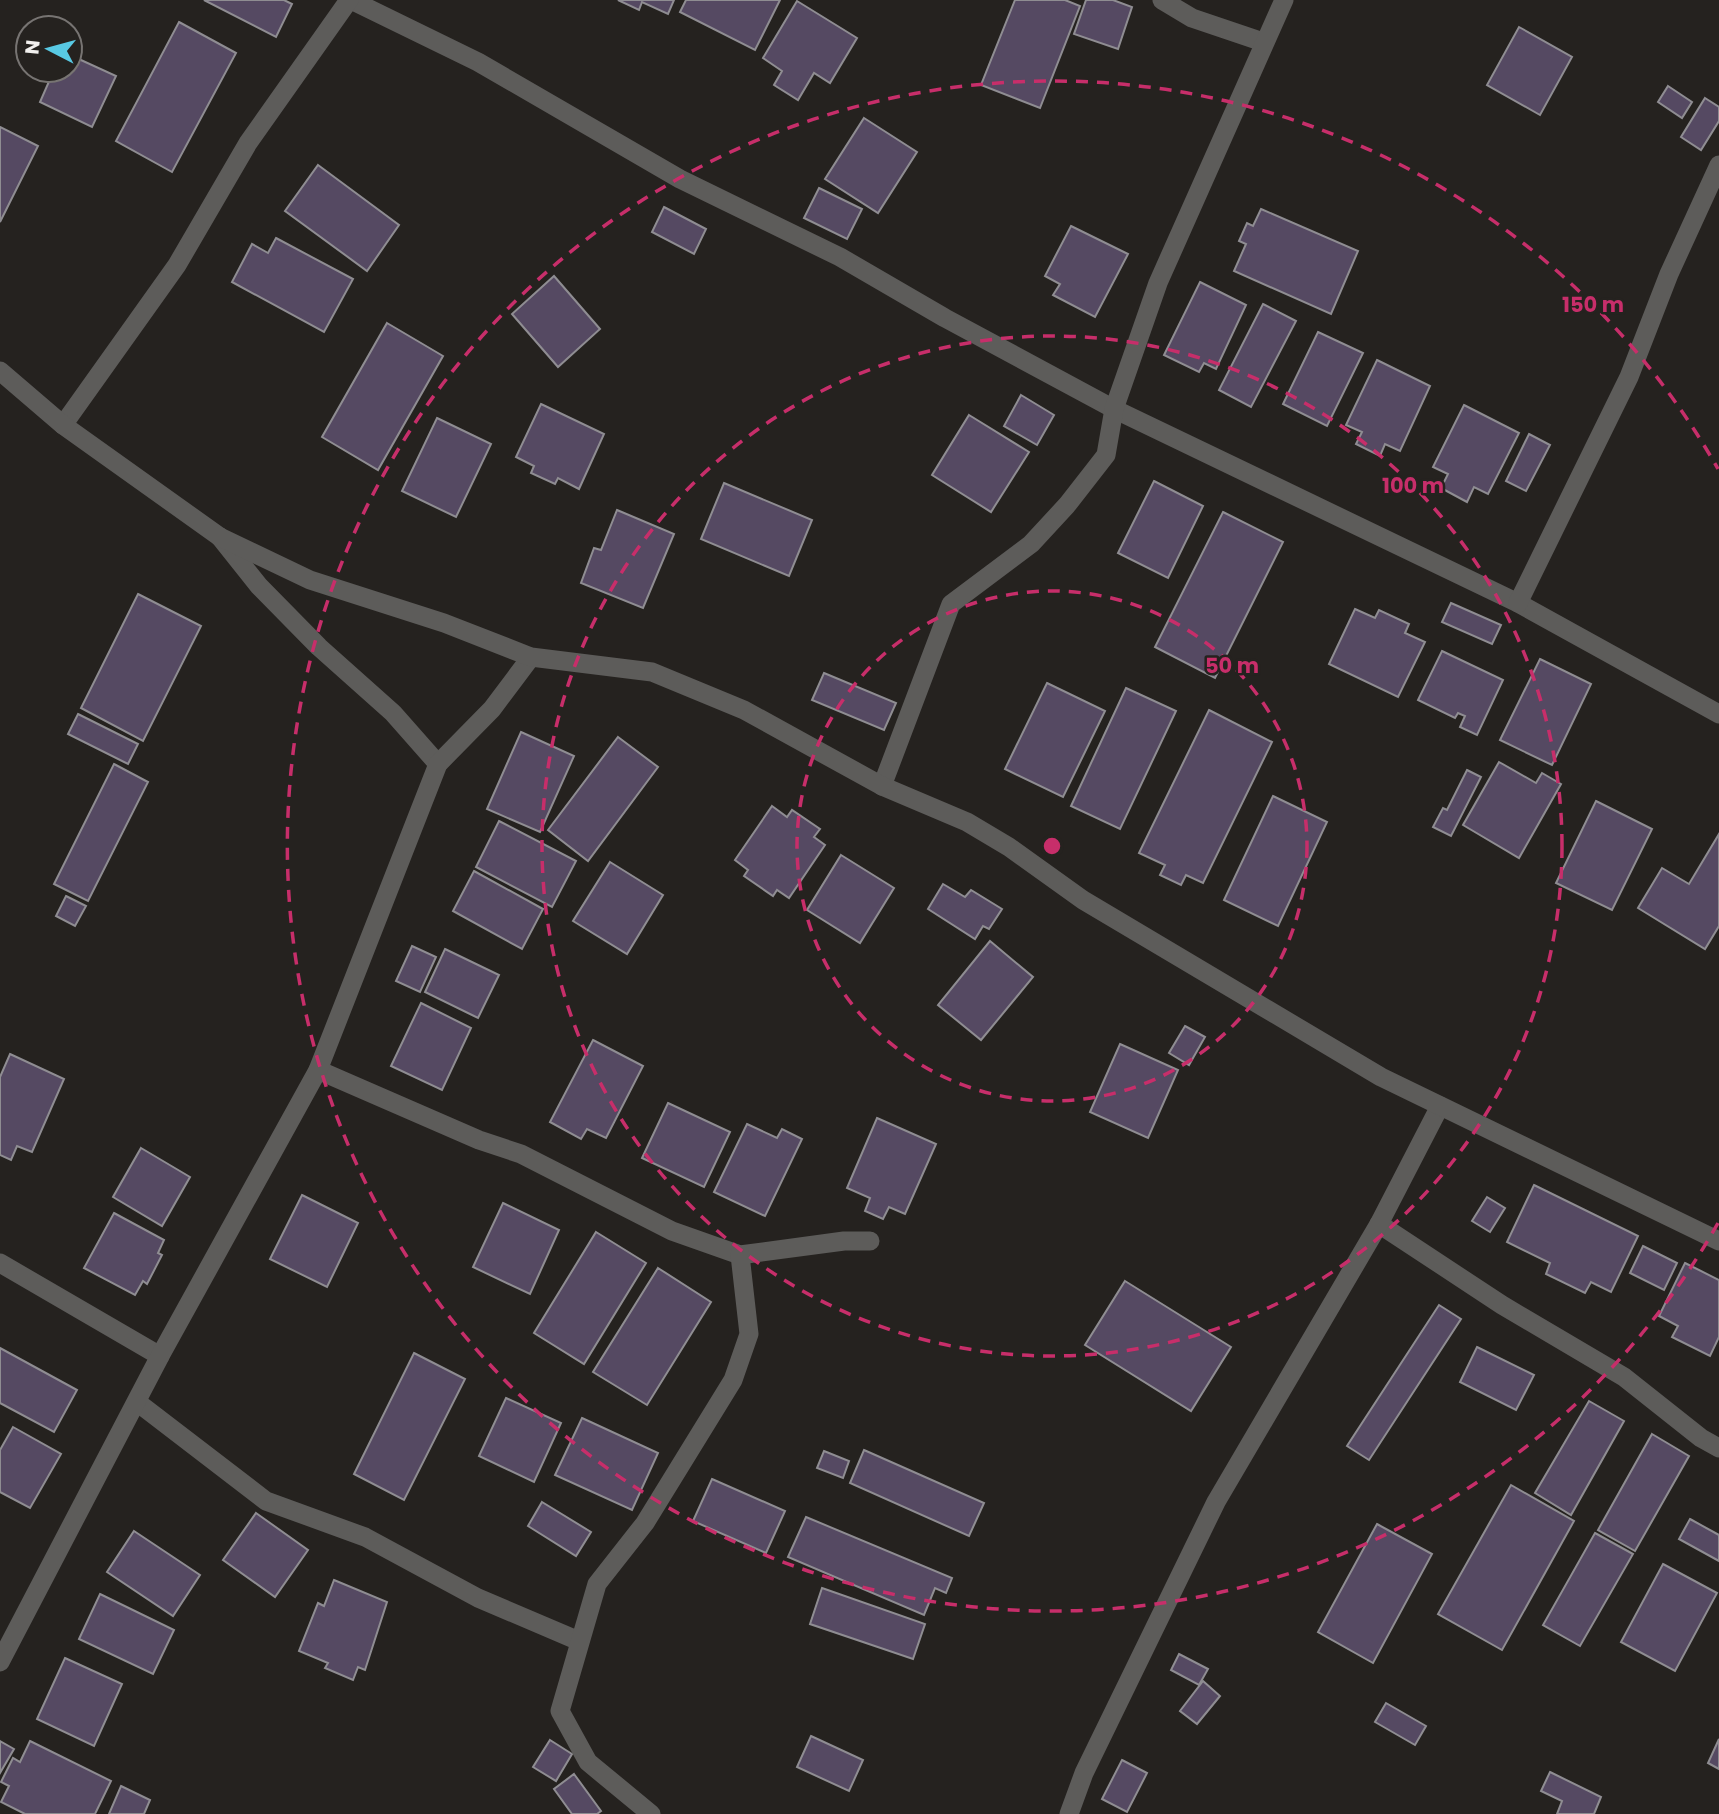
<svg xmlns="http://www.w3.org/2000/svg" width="1719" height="1814" viewBox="0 0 1719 1814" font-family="Poppins,sans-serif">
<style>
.building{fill:#554962;stroke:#8f8d92;stroke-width:2}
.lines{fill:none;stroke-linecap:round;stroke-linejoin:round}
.minor{stroke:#5d5c5a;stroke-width:19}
.tertiary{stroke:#5d5c5a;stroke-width:19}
.ring{fill:none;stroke:#c72e6a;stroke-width:3.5;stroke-dasharray:12 9}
.centre{fill:#c72e6a;stroke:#25221f;stroke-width:3.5}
.ring-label{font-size:21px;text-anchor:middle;font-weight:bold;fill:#c72e6a;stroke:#25221f;stroke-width:5;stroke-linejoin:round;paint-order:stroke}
</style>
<rect width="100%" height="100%" fill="#25221f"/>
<g class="building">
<polygon points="204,0 284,0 292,4 276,37"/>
<polygon points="618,0 674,0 668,14 642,2 639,10"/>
<polygon points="686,0 780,0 755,50 680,12"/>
<polygon points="1015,0 1065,0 1080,6 1040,108 981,85"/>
<polygon points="1086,0 1113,0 1132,7 1118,49 1074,34"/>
<polygon points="797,1 857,38 830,83 814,73 798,100 774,85 782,71 763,58"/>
<polygon points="179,22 236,53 172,172 116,141"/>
<polygon points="1519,27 1572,57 1540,115 1487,85"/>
<polygon points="70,55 116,76 92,127 40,102 54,70 70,70"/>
<polygon points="1668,86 1692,102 1682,118 1658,102"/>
<polygon points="1705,98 1719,107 1719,121 1701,150 1681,137"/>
<polygon points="864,118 917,152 878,213 825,179"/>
<polygon points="0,127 38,146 0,222"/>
<polygon points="318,165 399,225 367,271 285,211"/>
<polygon points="819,188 862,209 847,239 804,218"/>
<polygon points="664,207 706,229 694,254 652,232"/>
<polygon points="1261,209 1358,251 1331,314 1234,271 1246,244 1239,241 1247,223 1253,226"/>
<polygon points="1071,226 1128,254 1095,317 1053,295 1060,284 1045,276"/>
<polygon points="276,238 353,279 324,332 232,282 252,244 268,253"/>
<polygon points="554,276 600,329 558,367 512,314"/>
<polygon points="1200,282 1246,305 1216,369 1204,363 1199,372 1164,355"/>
<polygon points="1263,304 1296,321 1251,407 1219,390"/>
<polygon points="387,323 443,356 378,470 322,437"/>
<polygon points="1318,332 1363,353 1327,426 1283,404"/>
<polygon points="1377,360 1430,386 1400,451 1385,444 1380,456 1356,444 1362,432 1346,425"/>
<polygon points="1021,395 1054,415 1037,445 1004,426"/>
<polygon points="541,404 604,434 579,489 558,478 555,484 531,473 534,466 516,457"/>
<polygon points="1464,405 1519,433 1488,494 1474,487 1467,502 1441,488 1448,474 1433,467"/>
<polygon points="969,415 1029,452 991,512 932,475"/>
<polygon points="437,418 491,444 456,517 402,491"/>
<polygon points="1529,434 1550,445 1526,491 1506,481"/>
<polygon points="1154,481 1203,506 1168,578 1118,553"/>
<polygon points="724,483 812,520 789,576 701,539"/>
<polygon points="617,510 674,534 643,608 581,583 594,548 601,550"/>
<polygon points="1223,512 1283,542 1215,678 1155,647"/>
<polygon points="138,594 201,626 143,741 81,708"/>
<polygon points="1451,603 1501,625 1492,644 1442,622"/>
<polygon points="1355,609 1375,618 1379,610 1409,624 1405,633 1425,642 1398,697 1329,664"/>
<polygon points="1442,651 1503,680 1477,735 1460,727 1465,716 1458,713 1455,718 1418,700"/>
<polygon points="1540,659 1591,684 1552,765 1500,740"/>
<polygon points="824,673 896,703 884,730 812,700"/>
<polygon points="1047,683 1105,711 1063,797 1005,769"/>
<polygon points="1126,688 1176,711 1120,829 1071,806"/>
<polygon points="1209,710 1272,742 1203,883 1186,875 1181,885 1160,875 1165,865 1139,853"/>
<polygon points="78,714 138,744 128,764 68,734"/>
<polygon points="521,732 574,756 540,832 487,809"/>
<polygon points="618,737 658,767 588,861 548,830"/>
<polygon points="1499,762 1536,783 1542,773 1561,784 1519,858 1463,825"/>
<polygon points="114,764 148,782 88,901 54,884"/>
<polygon points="1467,770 1481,777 1451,836 1433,827 1443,808 1447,810"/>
<polygon points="1273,796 1327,822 1278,926 1224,900"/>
<polygon points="1596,801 1652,829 1612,910 1556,883"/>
<polygon points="772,806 787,817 792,810 820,829 814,837 825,845 789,898 777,890 773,896 744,876 748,870 735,860"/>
<polygon points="499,821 576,861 552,907 476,867"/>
<polygon points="1719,834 1719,926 1705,949 1638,908 1662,868 1689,884"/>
<polygon points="841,855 894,888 860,943 807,910"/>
<polygon points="610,862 663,895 627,954 573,921"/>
<polygon points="474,871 543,909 522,949 453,911"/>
<polygon points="943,884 965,897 971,890 1002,909 989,929 983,926 975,939 928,909"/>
<polygon points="66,896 86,906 75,926 56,916"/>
<polygon points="990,941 1033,977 981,1040 938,1005"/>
<polygon points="412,946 436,957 420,992 396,981"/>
<polygon points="445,949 499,975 478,1018 425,992"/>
<polygon points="421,1003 471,1028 442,1090 391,1066"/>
<polygon points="1185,1026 1205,1037 1189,1065 1169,1053"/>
<polygon points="593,1040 643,1066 606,1138 587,1129 581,1139 550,1122"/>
<polygon points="1120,1044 1178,1070 1148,1138 1090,1112"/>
<polygon points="10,1054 64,1079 32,1152 17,1146 11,1160 0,1155 0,1077"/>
<polygon points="668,1103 730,1132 704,1187 642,1158"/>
<polygon points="877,1118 936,1144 905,1214 889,1207 883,1219 865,1211 870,1198 847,1188"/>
<polygon points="747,1124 777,1138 782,1129 802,1139 765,1216 714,1192"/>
<polygon points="141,1148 190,1177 162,1226 113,1197"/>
<polygon points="1534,1185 1638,1236 1611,1292 1591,1282 1585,1293 1546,1274 1550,1263 1507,1242"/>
<polygon points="302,1195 358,1223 327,1287 270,1259"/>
<polygon points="1487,1197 1505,1208 1490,1232 1472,1221"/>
<polygon points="503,1203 559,1230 530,1294 473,1267"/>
<polygon points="114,1213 164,1240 158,1253 162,1255 147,1284 143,1281 135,1295 84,1268"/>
<polygon points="596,1232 646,1263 584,1364 534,1333"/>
<polygon points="1643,1246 1677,1263 1664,1290 1630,1273"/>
<polygon points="1685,1263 1719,1280 1719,1337 1710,1356 1672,1337 1678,1326 1659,1316"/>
<polygon points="658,1268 711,1302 647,1405 593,1372"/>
<polygon points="1125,1281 1231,1347 1191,1411 1085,1345"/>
<polygon points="1439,1305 1461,1319 1369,1460 1347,1446"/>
<polygon points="1477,1347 1534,1375 1516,1410 1460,1382"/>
<polygon points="0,1348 77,1390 54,1432 0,1403"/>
<polygon points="414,1353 465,1379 404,1500 354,1474"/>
<polygon points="506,1398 561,1423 534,1482 479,1456"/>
<polygon points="1589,1401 1624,1421 1571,1515 1535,1493"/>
<polygon points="582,1418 658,1453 632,1510 555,1475"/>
<polygon points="13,1427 61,1454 30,1508 0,1492 0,1450"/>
<polygon points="1652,1434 1689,1456 1635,1551 1598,1530"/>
<polygon points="864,1450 984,1503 969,1536 850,1483"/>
<polygon points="824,1451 849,1461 843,1478 817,1468"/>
<polygon points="712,1479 785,1511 766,1553 693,1521"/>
<polygon points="1511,1485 1574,1521 1502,1650 1438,1614"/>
<polygon points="542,1502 591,1532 576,1556 528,1526"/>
<polygon points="256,1513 308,1550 275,1597 223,1560"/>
<polygon points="806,1517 952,1578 946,1593 935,1588 924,1615 788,1557"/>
<polygon points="1690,1519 1719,1535 1719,1561 1679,1539"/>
<polygon points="1377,1524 1432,1554 1373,1663 1318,1632"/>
<polygon points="134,1531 200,1575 173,1616 107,1572"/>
<polygon points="1595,1533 1633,1554 1580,1646 1543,1625"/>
<polygon points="1663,1564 1717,1593 1675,1671 1621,1642"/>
<polygon points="334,1580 387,1602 365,1670 358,1667 353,1680 325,1668 328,1663 299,1651 318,1603 324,1606"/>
<polygon points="822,1588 925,1624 913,1659 810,1624"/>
<polygon points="100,1594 174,1630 153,1674 79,1639"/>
<polygon points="1179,1654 1208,1669 1199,1685 1171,1670"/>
<polygon points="65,1658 122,1684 94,1746 37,1719"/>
<polygon points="1203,1681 1220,1696 1197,1724 1180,1711"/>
<polygon points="1386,1703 1426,1726 1415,1745 1375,1722"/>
<polygon points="811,1736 863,1760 849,1791 797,1767"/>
<polygon points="1719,1739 1719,1769 1708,1763"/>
<polygon points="550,1740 572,1754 556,1781 533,1767"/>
<polygon points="0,1741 14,1749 0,1773"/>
<polygon points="30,1741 111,1781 95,1814 25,1814 1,1802 9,1786 1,1782 13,1758 20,1762"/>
<polygon points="1122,1760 1147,1773 1127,1812 1102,1799"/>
<polygon points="1550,1772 1601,1797 1594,1814 1557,1814 1562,1801 1541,1791"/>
<polygon points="574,1774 601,1811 597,1814 572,1814 554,1789"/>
<polygon points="121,1786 150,1800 144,1814 109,1814"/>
</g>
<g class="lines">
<g class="minor">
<polyline points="351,0 478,62 680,179 840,257 945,318 1114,409 1518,603 1719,714"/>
<polyline points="1162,0 1192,18 1263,42"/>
<polyline points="63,425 177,265 248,143 349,0"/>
<polyline points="220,537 259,586 319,647 393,713 438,764"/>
<polyline points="1518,603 1629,377 1669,274 1719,165"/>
<polyline points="882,786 951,604 1031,544 1067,505 1106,455 1114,409 1158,283 1284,0"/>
<polyline points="318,1070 479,1140 521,1154 672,1231 740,1255 844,1241 870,1241"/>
<polyline points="1379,1224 1502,1305 1624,1377 1701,1438 1719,1448"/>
<polyline points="0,1263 160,1356"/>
<polyline points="137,1402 266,1501 365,1537 478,1598 579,1641"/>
<polyline points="0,1662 160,1356 318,1070 438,764 492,709 531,657"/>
<polyline points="651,1814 588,1762 560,1711 597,1584 645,1523 733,1380 749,1334 740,1255"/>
<polyline points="1069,1814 1084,1773 1216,1502 1379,1224 1440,1106"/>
</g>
<polyline class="tertiary" points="0,371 63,425 220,537 310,580 444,623 531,657 652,672 744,710 882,786 967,822 1009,847 1083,900 1381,1077 1719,1241"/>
</g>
<g class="ring">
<circle cx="1052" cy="846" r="255"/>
<circle cx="1052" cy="846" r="510"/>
<path d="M1718 1223A765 765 0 1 1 1718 469"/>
</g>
<circle cx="1052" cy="846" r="10" class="centre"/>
<g class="ring-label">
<text x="1593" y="312">150 m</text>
<text x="1413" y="493">100 m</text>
<text x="1232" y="673">50 m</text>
</g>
<g transform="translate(49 49) rotate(276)"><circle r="33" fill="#25221f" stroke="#777472" stroke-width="2"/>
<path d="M0-5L12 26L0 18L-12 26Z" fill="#58c9e3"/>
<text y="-10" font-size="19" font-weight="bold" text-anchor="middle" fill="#f2f0ee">N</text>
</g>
</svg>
